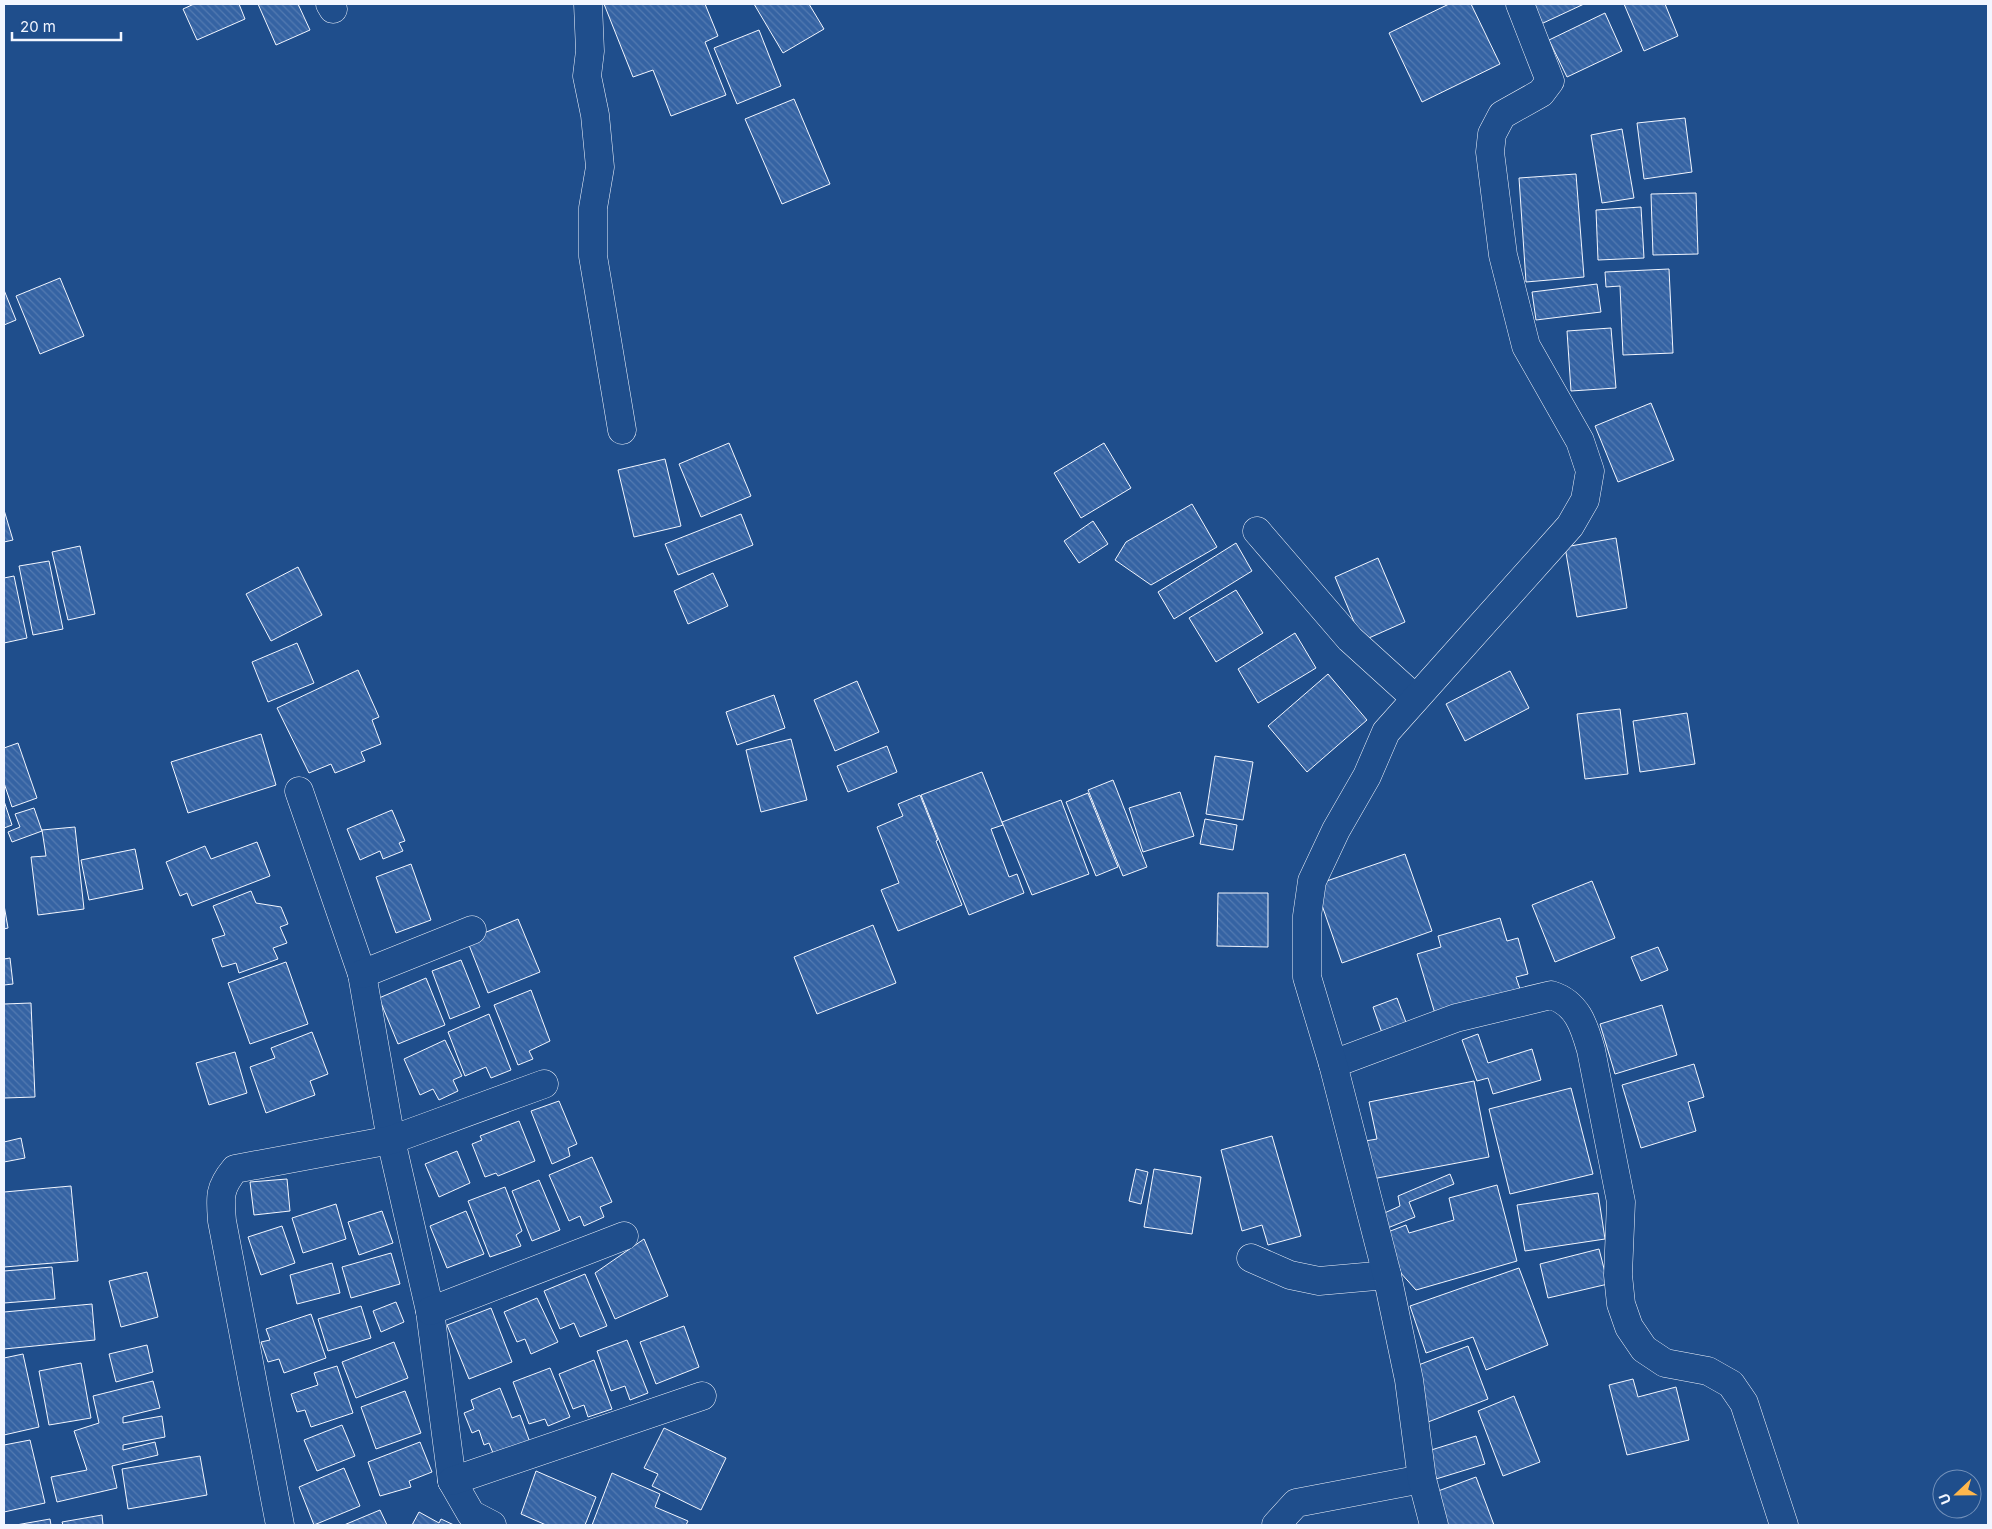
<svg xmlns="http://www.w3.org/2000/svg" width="1992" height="1529" viewBox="0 0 1992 1529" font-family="Inter,sans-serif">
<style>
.building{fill:url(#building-back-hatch);stroke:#f2f6ff}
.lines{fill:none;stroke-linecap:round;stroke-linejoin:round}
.minor-casing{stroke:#f2f6ff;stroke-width:29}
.minor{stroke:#1f4e8c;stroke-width:28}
</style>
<defs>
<pattern id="building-back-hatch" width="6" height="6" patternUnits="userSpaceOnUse" patternTransform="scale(1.25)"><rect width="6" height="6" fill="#3563a3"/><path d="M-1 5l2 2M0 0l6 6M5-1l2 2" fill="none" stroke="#537ab1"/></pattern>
</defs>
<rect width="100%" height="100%" fill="#1f4e8c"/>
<g class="building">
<polygon points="194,4 239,4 245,19 197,40 183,9"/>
<polygon points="258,4 298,4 310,30 276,45"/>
<polygon points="604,4 705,4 718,36 705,42 726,95 671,116 653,70 633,77"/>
<polygon points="754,4 809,4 824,29 783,53"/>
<polygon points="1449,4 1471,4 1500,64 1422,102 1389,33"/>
<polygon points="1532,4 1584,4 1541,24"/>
<polygon points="1624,4 1665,4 1678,36 1644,51"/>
<polygon points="1605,13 1622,51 1567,77 1549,40"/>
<polygon points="759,30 781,86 737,104 714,48"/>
<polygon points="794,99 830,184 782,204 745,119"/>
<polygon points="1685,118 1692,172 1644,179 1637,123"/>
<polygon points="1622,129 1634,198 1602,203 1591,135"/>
<polygon points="1576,174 1584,277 1526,282 1519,178"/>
<polygon points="1696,193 1698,254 1653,255 1651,194"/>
<polygon points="1641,207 1644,258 1598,260 1596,210"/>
<polygon points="1669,269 1673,353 1623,355 1620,286 1606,287 1605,272"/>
<polygon points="60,278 84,336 40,354 16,296"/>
<polygon points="1597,284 1601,312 1536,320 1532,292"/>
<polygon points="4,290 16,320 4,325"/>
<polygon points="1611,328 1616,388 1571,391 1567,331"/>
<polygon points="1651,403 1674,460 1618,482 1595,426"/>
<polygon points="729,443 751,496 701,517 679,464"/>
<polygon points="1104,443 1131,488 1081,518 1054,473"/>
<polygon points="665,459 681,526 634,537 618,470"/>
<polygon points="1192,504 1217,547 1151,585 1115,560 1126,542"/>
<polygon points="4,510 13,540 4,542"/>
<polygon points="741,514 753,545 678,575 665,544"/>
<polygon points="1093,521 1108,544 1079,563 1064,541"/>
<polygon points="1616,538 1627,608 1577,617 1565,547"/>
<polygon points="1236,543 1252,571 1174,619 1158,592"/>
<polygon points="80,546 95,614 68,620 52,552"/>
<polygon points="1378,558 1405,622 1362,641 1335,577"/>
<polygon points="49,561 63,629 33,635 19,566"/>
<polygon points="298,567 322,615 271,641 246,594"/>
<polygon points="713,573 728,606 688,624 674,591"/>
<polygon points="14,576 27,638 4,643 4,578"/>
<polygon points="1236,590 1263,633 1216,662 1189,618"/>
<polygon points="1295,633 1316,668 1258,703 1238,669"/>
<polygon points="297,643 314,683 268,702 252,662"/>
<polygon points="358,670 379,717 372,720 381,744 361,752 365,761 335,773 331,764 309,773 277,708"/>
<polygon points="1510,671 1529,708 1465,741 1446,704"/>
<polygon points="1328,674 1367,720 1307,772 1268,726"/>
<polygon points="857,681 879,732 835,751 814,700"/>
<polygon points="774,695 785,728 737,745 726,712"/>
<polygon points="1620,709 1628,774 1585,779 1577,714"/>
<polygon points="1687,713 1695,764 1640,772 1633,721"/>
<polygon points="261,734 276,785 188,813 171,762"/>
<polygon points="791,739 807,800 761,812 746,750"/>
<polygon points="18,743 37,798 12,807 4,783 4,748"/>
<polygon points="887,746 897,772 848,792 837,766"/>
<polygon points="1215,756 1253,762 1243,820 1206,814"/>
<polygon points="982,772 1003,825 991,829 1009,877 1017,874 1024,893 969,915 921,795"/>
<polygon points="1113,780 1147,867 1123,876 1088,790"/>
<polygon points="1180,792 1194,836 1143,852 1129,808"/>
<polygon points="1088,793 1118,867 1096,876 1066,802"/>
<polygon points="920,795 938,840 936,841 962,905 898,931 881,890 899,883 877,827 903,816 898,804"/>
<polygon points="1061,800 1089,874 1032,895 1002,822"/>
<polygon points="4,801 12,825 4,828"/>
<polygon points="34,808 42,831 12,842 8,832 20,827 15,814"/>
<polygon points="392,810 405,841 399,843 403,851 383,859 380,851 360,860 347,829"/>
<polygon points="1205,819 1237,825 1233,850 1200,844"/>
<polygon points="75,827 84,909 38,915 31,857 46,856 42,830"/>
<polygon points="257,842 270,876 192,906 187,893 180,896 166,862 205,846 211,859"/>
<polygon points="135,849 143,889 89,900 81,860"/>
<polygon points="1405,854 1432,931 1342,963 1315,885"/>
<polygon points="411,864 431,920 396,933 376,877"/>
<polygon points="1592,881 1615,938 1555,962 1532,905"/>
<polygon points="251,891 256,903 281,907 288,924 280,927 287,943 273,948 278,959 239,973 236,963 222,967 212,939 225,935 213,906"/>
<polygon points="1218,893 1268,893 1268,947 1217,946"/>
<polygon points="4,905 8,928 4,929"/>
<polygon points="1500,918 1507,941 1518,938 1528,974 1516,977 1521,992 1436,1017 1417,954 1441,947 1438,936"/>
<polygon points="518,919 540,972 488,993 467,940"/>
<polygon points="873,925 896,983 817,1014 794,957"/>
<polygon points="1658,947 1668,970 1641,981 1631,957"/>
<polygon points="10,958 13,984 4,985 4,959"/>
<polygon points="461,960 480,1007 450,1019 432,971"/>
<polygon points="286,962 308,1024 250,1044 228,983"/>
<polygon points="426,978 445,1025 398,1044 379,998"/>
<polygon points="531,990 550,1041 529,1051 533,1059 518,1065 494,1005"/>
<polygon points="1397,998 1407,1025 1382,1033 1373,1007"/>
<polygon points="31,1003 35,1097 4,1098 4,1004"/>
<polygon points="1662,1005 1677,1055 1615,1074 1600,1024"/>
<polygon points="489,1014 511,1070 491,1078 486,1067 465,1076 448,1032"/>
<polygon points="312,1032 328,1074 310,1081 315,1095 266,1113 250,1067 275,1058 271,1048"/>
<polygon points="1478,1034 1488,1063 1532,1049 1541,1080 1493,1094 1488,1078 1477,1081 1462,1040"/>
<polygon points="445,1040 462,1076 453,1080 458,1091 439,1100 433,1089 420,1095 404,1059"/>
<polygon points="235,1052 247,1093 209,1105 196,1063"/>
<polygon points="1694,1064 1704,1097 1688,1102 1696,1131 1641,1148 1622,1085"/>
<polygon points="1474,1081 1489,1157 1372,1179 1365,1141 1377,1139 1369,1102"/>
<polygon points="1571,1088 1593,1174 1510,1194 1489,1109"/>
<polygon points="559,1101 577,1144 568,1148 570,1156 552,1164 531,1111"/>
<polygon points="519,1121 535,1161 498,1176 496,1173 485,1177 472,1144 482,1140 480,1136"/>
<polygon points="1272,1136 1301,1236 1268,1245 1262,1225 1242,1231 1221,1150"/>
<polygon points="21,1138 25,1158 4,1162 4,1142"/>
<polygon points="457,1151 470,1183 439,1197 425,1164"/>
<polygon points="592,1157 612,1202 600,1207 604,1217 584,1226 580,1216 569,1221 549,1175"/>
<polygon points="1136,1169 1148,1172 1141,1204 1129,1201"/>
<polygon points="1154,1169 1201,1177 1192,1234 1144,1227"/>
<polygon points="1450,1174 1454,1184 1409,1202 1415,1217 1385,1229 1380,1215 1400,1206 1398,1196"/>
<polygon points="287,1179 290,1211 254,1215 250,1182"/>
<polygon points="539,1180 560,1230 532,1241 512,1191"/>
<polygon points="1497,1185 1517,1261 1416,1290 1390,1261 1380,1235 1406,1225 1409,1233 1454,1220 1449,1198"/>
<polygon points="71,1186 78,1261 4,1267 4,1192"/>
<polygon points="505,1187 522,1231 516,1235 521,1246 490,1257 468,1201"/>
<polygon points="1598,1193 1605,1239 1525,1251 1517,1205"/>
<polygon points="336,1204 346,1239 303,1253 292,1218"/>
<polygon points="382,1211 393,1243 359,1255 348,1222"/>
<polygon points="466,1211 484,1254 447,1268 430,1226"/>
<polygon points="282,1226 295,1263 261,1275 248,1237"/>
<polygon points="644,1239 668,1296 615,1319 595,1273"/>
<polygon points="1599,1249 1608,1284 1548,1298 1540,1264"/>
<polygon points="391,1253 400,1284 351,1298 342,1267"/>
<polygon points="332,1263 340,1293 297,1304 290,1275"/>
<polygon points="52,1267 55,1299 4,1303 4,1271"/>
<polygon points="1519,1268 1548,1345 1486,1370 1473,1337 1426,1353 1410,1306"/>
<polygon points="147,1272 158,1317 121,1327 109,1281"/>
<polygon points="585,1274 607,1326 580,1337 574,1323 560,1329 544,1291"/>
<polygon points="537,1298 558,1342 531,1354 525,1339 517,1342 504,1312"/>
<polygon points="396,1302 404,1322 381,1332 373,1311"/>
<polygon points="92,1304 95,1340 4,1349 4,1312"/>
<polygon points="361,1306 371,1338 328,1351 318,1319"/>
<polygon points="491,1308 512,1362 469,1379 447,1325"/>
<polygon points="311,1314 326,1358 284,1373 279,1359 268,1362 261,1342 270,1340 266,1329"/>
<polygon points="684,1326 699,1367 656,1384 640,1342"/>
<polygon points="627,1340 648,1393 630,1400 625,1386 611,1391 597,1351"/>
<polygon points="394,1342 408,1378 356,1398 342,1362"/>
<polygon points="147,1345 153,1372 116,1382 109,1354"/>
<polygon points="1468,1346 1488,1399 1428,1422 1408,1369"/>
<polygon points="23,1354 39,1427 4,1435 4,1358"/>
<polygon points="594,1360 612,1409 588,1417 584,1405 573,1409 559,1374"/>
<polygon points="81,1363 91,1418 49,1425 39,1371"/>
<polygon points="337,1366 353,1413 311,1427 305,1410 297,1412 291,1394 318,1385 314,1373"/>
<polygon points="550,1368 570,1417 548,1426 545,1419 529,1424 513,1382"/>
<polygon points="1633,1379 1638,1397 1676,1387 1689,1440 1627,1455 1609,1385"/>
<polygon points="153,1381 160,1408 123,1417 123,1423 162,1416 165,1437 123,1445 123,1450 155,1442 158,1455 112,1466 117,1488 57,1502 51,1477 87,1470 74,1431 99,1423 93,1396"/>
<polygon points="500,1388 512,1418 520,1415 532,1448 497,1463 489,1443 484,1445 479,1430 472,1433 464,1413 474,1409 471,1400"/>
<polygon points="405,1391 421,1433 376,1449 361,1407"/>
<polygon points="1514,1396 1540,1462 1503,1476 1478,1411"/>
<polygon points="342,1425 355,1456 317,1471 304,1440"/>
<polygon points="664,1428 726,1458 701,1510 652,1486 658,1474 644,1468"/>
<polygon points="1476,1436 1485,1464 1436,1479 1428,1451"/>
<polygon points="30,1440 45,1503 4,1512 4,1445"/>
<polygon points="420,1442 432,1472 409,1481 411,1487 380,1496 368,1462"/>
<polygon points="200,1456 207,1495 128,1509 122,1469"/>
<polygon points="344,1468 360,1506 314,1525 299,1487"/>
<polygon points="536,1471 596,1497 585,1525 546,1525 521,1514"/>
<polygon points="612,1473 660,1494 655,1507 688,1521 686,1525 592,1525"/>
<polygon points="1476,1477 1494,1525 1442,1525 1430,1494"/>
<polygon points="380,1510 387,1525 344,1525"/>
<polygon points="419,1512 439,1523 441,1519 454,1525 412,1525"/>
<polygon points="102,1515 103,1525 63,1525 62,1522"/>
<polygon points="50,1519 51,1525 16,1525"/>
</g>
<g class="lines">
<defs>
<g id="minor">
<polyline points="330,4 333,9"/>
<polyline points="588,4 590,51 587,76 595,115 600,167 593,208 593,256 622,430"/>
<polyline points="1257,531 1350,639 1415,698"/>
<polyline points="299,791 362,974 391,1140 430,1311 452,1481 471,1514 492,1525"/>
<polyline points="362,974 472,930"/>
<path d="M1333,1064L1456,1018L1551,995C1577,1003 1584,1025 1591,1050L1621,1202L1618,1275L1621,1304L1629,1327L1644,1349L1665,1363L1708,1371L1731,1384L1744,1403L1784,1525"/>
<polyline points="1251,1258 1290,1275 1319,1281 1387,1275"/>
<polyline points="430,1311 624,1236"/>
<polyline points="452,1481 702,1396"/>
<path d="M280,1525L222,1221C220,1197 219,1188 235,1169L391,1140L544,1084"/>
<polyline points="1276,1525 1296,1503 1422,1479"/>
<polyline points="1434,1525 1422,1479 1409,1380 1387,1275 1333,1064 1307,977 1307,916 1312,881 1336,830 1367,776 1386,732 1570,526 1585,500 1590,471 1580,441 1526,346 1503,255 1490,152 1492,134 1502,115 1541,93 1550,81 1520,4"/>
</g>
</defs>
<use href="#minor" class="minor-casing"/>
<use href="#minor" class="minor"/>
</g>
<rect width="1992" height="1529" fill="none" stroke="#f2f6ff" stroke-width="10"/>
<g transform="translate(1957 1494) rotate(248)"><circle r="24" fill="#1f4e8c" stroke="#7391ba"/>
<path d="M0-4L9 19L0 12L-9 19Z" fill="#ffb74d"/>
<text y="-8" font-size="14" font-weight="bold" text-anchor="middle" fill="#f2f6ff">U</text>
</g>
<path d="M12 32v8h109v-8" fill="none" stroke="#f2f6ff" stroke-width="2.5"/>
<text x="20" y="32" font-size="15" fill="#f2f6ff" stroke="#1f4e8c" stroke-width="4" paint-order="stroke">20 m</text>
</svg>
